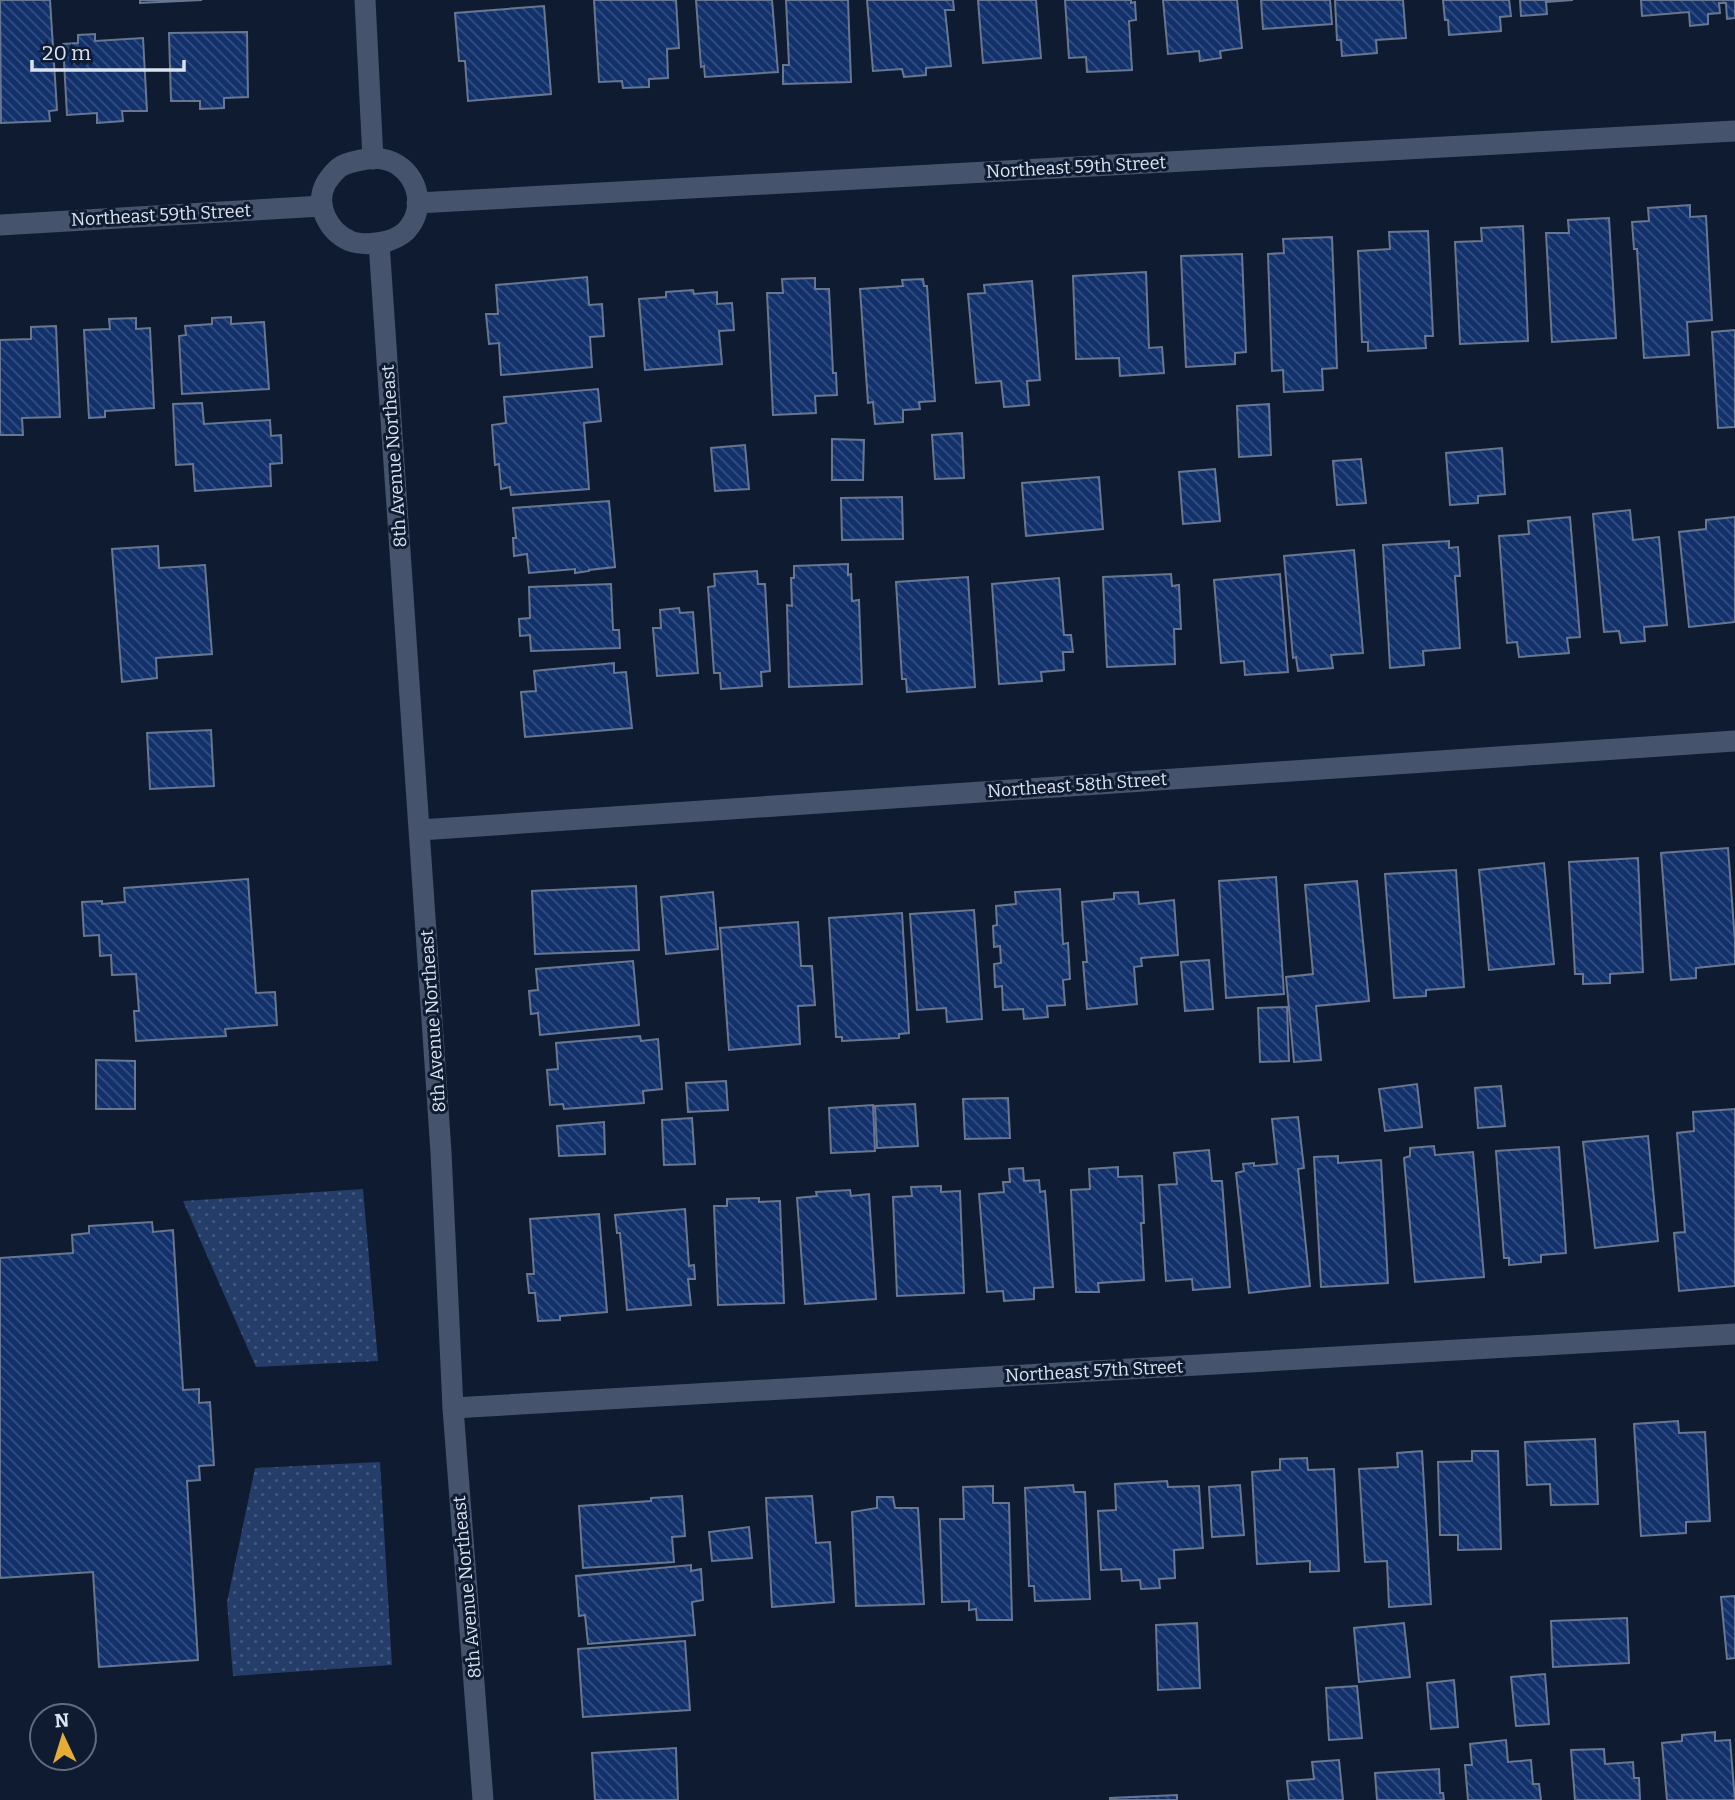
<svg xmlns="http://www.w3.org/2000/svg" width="1735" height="1800" viewBox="0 0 1735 1800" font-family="Bitter,serif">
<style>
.grass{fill:url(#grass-dots)}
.building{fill:url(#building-back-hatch);stroke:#687791;stroke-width:2}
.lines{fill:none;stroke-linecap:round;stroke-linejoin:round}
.minor{stroke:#45536c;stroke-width:21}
.labels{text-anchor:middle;stroke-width:6;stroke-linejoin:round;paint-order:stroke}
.street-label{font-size:18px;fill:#dae3f2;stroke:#0f1b30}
</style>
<defs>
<pattern id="grass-dots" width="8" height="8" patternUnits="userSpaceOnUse" patternTransform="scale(1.75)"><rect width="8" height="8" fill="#253d69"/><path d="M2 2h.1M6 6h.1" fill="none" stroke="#44597f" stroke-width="1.8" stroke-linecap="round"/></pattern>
<pattern id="building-back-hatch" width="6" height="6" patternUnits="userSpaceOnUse" patternTransform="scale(1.75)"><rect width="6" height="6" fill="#12316b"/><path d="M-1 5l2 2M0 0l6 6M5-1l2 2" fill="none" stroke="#344f81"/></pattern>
</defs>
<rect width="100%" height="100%" fill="#0f1b30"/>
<g class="grass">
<polygon points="363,1189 378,1361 256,1367 183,1201"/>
<polygon points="380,1462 392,1665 233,1676 227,1602 255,1468"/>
</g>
<g class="building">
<polygon points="0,0 50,0 57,110 49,111 50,121 1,123"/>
<polygon points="140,0 202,0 140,3"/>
<polygon points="594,0 676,0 679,48 667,49 668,78 649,79 649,87 623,88 622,81 599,82"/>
<polygon points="696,0 772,0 778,72 705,77 704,66 701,67"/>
<polygon points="786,0 848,0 851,82 783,84 783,65 789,65"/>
<polygon points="867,0 953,0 954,10 945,10 951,66 926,68 926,75 904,77 902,69 873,71"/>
<polygon points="978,0 1036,0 1041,58 983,63"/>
<polygon points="1065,0 1131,0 1131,3 1135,2 1136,20 1129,21 1132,70 1087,72 1086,57 1069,58"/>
<polygon points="1163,0 1237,0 1242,48 1220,51 1221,58 1200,61 1199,51 1168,54"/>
<polygon points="1261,0 1330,0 1332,24 1263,29"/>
<polygon points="1335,0 1403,0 1406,38 1376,40 1377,53 1342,56 1341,40 1337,40"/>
<polygon points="1443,0 1509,0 1511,16 1500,17 1501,31 1449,35 1448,20 1445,20"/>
<polygon points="1520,0 1573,0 1546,2 1547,14 1521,16"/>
<polygon points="1641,0 1735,0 1735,18 1727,19 1726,3 1719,3 1720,13 1708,14 1708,24 1690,26 1689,12 1642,16"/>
<polygon points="544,6 551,94 468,101 465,61 459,61 455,13"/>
<polygon points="247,32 248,97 224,98 224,108 200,109 200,101 171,101 169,33"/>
<polygon points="95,34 95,41 143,38 147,111 122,111 123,121 97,123 97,113 67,115 63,44 78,43 78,35"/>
<polygon points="1690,205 1690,217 1706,216 1712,320 1687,322 1689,355 1644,358 1637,249 1634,249 1632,222 1649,221 1648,208"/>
<polygon points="1609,218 1616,338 1552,342 1546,233 1569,233 1568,220"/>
<polygon points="1523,226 1528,341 1460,344 1455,242 1482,241 1481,228"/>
<polygon points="1428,231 1433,336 1425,336 1426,348 1368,351 1368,342 1362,342 1358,251 1390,249 1389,232"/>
<polygon points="1332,237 1337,368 1322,369 1323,390 1284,392 1283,370 1272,371 1268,254 1284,253 1283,239"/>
<polygon points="1242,254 1246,352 1235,353 1235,364 1186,367 1181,256"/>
<polygon points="1146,272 1149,348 1162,347 1164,373 1120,376 1119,358 1076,359 1073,276"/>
<polygon points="587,277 589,305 602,304 604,336 590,337 592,367 501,375 499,343 489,344 486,314 498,314 496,285"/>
<polygon points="815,278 815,289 829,289 833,373 836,373 837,395 815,396 816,413 773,415 767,293 783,293 782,279"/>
<polygon points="923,279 924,286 927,286 935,401 919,402 920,409 903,410 903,422 875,424 873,402 868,403 860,289 903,286 902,280"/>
<polygon points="1032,281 1040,380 1027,381 1029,405 1004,407 1001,381 976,383 968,294 985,293 984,285"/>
<polygon points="693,290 694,294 717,292 717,304 732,303 734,330 719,331 722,364 645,370 639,299 666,297 666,292"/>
<polygon points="231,317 231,324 264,322 269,389 182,394 179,336 186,335 185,326 212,324 212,318"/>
<polygon points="136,318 136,329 150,328 154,408 105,411 105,417 89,418 84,330 110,329 109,319"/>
<polygon points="56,326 60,417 22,418 23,435 0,435 0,340 31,339 31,327"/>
<polygon points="1735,330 1735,427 1718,428 1712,332"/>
<polygon points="598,389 601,421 584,423 589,489 511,495 510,487 501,489 499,464 495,465 492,425 506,423 504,397"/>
<polygon points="202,403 204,424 270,420 271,436 281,435 282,463 270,464 271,486 195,491 193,464 176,465 173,404"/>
<polygon points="1269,404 1271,455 1239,457 1237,406"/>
<polygon points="962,433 964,478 935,479 932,435"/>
<polygon points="832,439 864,440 863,480 832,480"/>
<polygon points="745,445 749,489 715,491 711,448"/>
<polygon points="1502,448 1505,494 1478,496 1478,503 1450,505 1446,453"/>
<polygon points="1361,459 1366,503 1337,505 1333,461"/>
<polygon points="1215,469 1220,521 1183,524 1179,472"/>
<polygon points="1099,477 1103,529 1026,536 1022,483"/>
<polygon points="902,497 903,539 842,540 841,498"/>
<polygon points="609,501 615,567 589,570 589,571 575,573 575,569 529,573 527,554 514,556 513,538 516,538 513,508"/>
<polygon points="1630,510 1633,540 1659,537 1667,625 1644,627 1645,641 1621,643 1619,631 1604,632 1593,514"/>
<polygon points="1570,517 1580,637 1567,638 1569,653 1519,657 1517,642 1507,643 1499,536 1529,534 1528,521"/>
<polygon points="1735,517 1735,622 1689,627 1679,532 1706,529 1706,520"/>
<polygon points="1449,541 1449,548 1458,547 1460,576 1455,576 1460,648 1423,651 1424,665 1390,668 1383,545"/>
<polygon points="158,546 159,568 205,565 212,654 156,658 157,678 122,682 112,549"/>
<polygon points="1354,550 1363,653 1331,655 1333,668 1298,671 1296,657 1293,658 1284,556"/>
<polygon points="848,564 848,575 851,574 852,601 859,600 862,684 789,687 787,605 792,606 791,578 794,578 794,566"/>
<polygon points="757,571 758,584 765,584 770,671 761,672 762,686 721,689 720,673 714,673 708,587 715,586 714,574"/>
<polygon points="1171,574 1172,586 1179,585 1181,629 1174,629 1175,664 1107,667 1103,577"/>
<polygon points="1280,574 1288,672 1245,675 1244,661 1221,663 1214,580"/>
<polygon points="968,577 975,687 907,692 906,679 902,679 896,582"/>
<polygon points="1059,578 1064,635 1071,635 1073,652 1063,652 1064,670 1041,672 1042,681 999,684 992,584"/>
<polygon points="611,584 613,630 619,630 620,648 531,651 530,635 520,636 519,619 530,618 529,587"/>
<polygon points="679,608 680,613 693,612 698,673 657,676 653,628 661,628 660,610"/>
<polygon points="614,663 614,673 626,672 632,728 525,737 521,692 536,691 534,671"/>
<polygon points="211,730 214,786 150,789 147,733"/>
<polygon points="1728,848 1735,941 1735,964 1696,968 1696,978 1671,980 1661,853"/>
<polygon points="1638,858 1643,972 1610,974 1610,983 1583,984 1583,974 1575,974 1569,862"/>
<polygon points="1544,863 1554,964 1489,970 1479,870"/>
<polygon points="1456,870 1464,987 1426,990 1426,996 1394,998 1385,874"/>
<polygon points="1276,877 1284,994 1226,998 1219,881"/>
<polygon points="248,879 256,993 275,992 277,1025 225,1029 226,1036 136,1041 134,1011 139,1011 136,974 112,975 111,955 100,956 99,935 84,936 82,902 102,901 102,904 125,902 124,888"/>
<polygon points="1357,881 1369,1001 1316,1006 1321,1060 1294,1062 1286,977 1313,974 1305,885"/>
<polygon points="636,886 639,950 535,954 532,891"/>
<polygon points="1060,889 1063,944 1068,943 1070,979 1063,980 1065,1005 1047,1006 1048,1017 1024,1019 1023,1009 1003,1010 1002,986 995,987 994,964 1001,963 1000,946 994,947 993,926 997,925 996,906 1016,904 1015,892"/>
<polygon points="713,892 718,949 666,954 661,897"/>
<polygon points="1138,892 1139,904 1174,900 1178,955 1141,958 1142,966 1134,967 1137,1004 1087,1009 1083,962 1087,962 1082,902 1114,899 1114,893"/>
<polygon points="974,910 982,1019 947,1022 946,1008 917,1010 910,914"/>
<polygon points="902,913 909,1033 899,1034 899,1038 842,1041 842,1037 836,1037 829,918"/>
<polygon points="798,922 801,966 812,966 815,1005 798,1006 800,1044 729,1050 720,928"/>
<polygon points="1209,960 1213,1009 1185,1011 1181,962"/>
<polygon points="633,961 639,1025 540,1035 538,1013 531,1014 529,991 538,990 536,969"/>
<polygon points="1287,1007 1289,1061 1260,1062 1258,1008"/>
<polygon points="640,1036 641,1041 658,1039 662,1089 643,1091 644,1103 564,1109 563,1104 550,1105 547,1070 558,1069 556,1043"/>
<polygon points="96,1060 135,1061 135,1109 96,1109"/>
<polygon points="726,1081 728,1110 688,1112 686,1083"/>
<polygon points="1417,1084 1422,1127 1385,1131 1379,1089"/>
<polygon points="1501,1086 1505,1126 1478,1128 1475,1088"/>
<polygon points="1008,1098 1010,1138 965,1139 963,1099"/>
<polygon points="915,1104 918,1146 877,1148 875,1106"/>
<polygon points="873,1105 875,1151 831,1153 829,1108"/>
<polygon points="1735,1109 1735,1286 1679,1291 1674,1233 1685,1232 1677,1133 1694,1131 1693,1112"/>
<polygon points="1298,1117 1304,1168 1298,1169 1310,1286 1249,1293 1236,1173 1244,1171 1243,1164 1254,1163 1254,1166 1277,1164 1272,1119"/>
<polygon points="692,1118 695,1164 664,1165 662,1120"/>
<polygon points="604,1122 605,1154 559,1156 557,1126"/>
<polygon points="1648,1136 1658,1241 1595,1248 1583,1142"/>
<polygon points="1434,1146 1435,1155 1473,1152 1484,1277 1415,1282 1404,1158 1410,1156 1410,1148"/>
<polygon points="1559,1147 1566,1253 1541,1255 1541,1262 1509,1265 1509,1258 1504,1258 1496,1151"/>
<polygon points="1209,1150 1212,1181 1222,1181 1230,1287 1193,1290 1192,1279 1166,1281 1159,1185 1177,1184 1174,1153"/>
<polygon points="1338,1156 1338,1163 1381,1160 1388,1283 1321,1287 1314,1157"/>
<polygon points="1118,1167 1118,1177 1142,1176 1144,1223 1141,1223 1144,1280 1098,1283 1099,1292 1076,1292 1071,1190 1090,1189 1089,1169"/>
<polygon points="1023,1168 1024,1181 1039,1180 1040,1192 1045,1191 1053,1287 1034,1288 1034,1299 1004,1301 1003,1291 987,1292 979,1194 1004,1192 1003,1182 1010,1182 1009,1169"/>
<polygon points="941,1186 941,1192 960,1191 964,1293 897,1296 893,1197 912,1196 911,1187"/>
<polygon points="850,1190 851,1196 869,1194 876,1299 805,1304 797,1198 817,1196 816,1192"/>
<polygon points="759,1198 759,1202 780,1201 784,1303 718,1305 714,1206 727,1206 727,1199"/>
<polygon points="685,1209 689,1266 694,1265 695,1279 688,1279 691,1305 627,1310 620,1233 617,1233 615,1215"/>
<polygon points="599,1214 607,1312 560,1316 560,1320 538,1321 535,1293 529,1293 527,1274 534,1274 530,1219"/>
<polygon points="152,1222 153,1232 173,1230 183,1390 199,1389 199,1403 210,1402 214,1465 199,1466 200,1480 187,1481 198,1660 99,1667 93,1572 0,1578 0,1258 73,1253 72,1235 89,1233 89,1226"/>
<polygon points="1678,1421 1679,1433 1705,1432 1710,1521 1686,1522 1686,1533 1641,1536 1634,1424"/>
<polygon points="1595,1439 1598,1504 1551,1505 1550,1484 1527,1485 1525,1442"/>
<polygon points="1422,1451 1431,1604 1389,1607 1387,1561 1365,1562 1359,1469 1398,1467 1397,1453"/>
<polygon points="1472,1451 1498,1451 1501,1549 1458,1550 1458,1535 1440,1535 1438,1462 1472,1461"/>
<polygon points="1307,1458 1308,1470 1334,1469 1339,1571 1310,1572 1310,1561 1257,1564 1252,1472 1280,1470 1280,1459"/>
<polygon points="1167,1481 1168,1487 1199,1486 1203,1548 1174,1550 1175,1578 1159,1579 1160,1588 1141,1589 1140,1580 1122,1581 1121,1569 1101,1570 1098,1511 1116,1510 1115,1484"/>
<polygon points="1073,1485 1074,1492 1085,1492 1090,1599 1035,1601 1034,1586 1029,1586 1025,1488"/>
<polygon points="1240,1485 1244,1535 1212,1537 1209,1487"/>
<polygon points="993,1486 993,1503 1009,1503 1012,1620 977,1620 976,1609 969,1610 969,1601 942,1602 940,1519 964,1519 963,1487"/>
<polygon points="682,1496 685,1536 672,1537 674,1562 583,1568 579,1506 651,1501 651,1498"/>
<polygon points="812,1496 816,1543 830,1542 834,1602 772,1607 766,1498"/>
<polygon points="877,1497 893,1497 895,1508 918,1508 924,1604 856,1606 852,1512 877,1508"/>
<polygon points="749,1527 752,1558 712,1561 709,1532"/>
<polygon points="691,1565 691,1571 701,1569 703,1600 692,1602 695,1635 588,1644 585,1615 579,1616 576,1576"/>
<polygon points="1735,1596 1735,1658 1727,1659 1721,1597"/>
<polygon points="1627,1618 1629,1663 1553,1667 1551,1621"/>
<polygon points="1197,1623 1200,1688 1158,1690 1156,1625"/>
<polygon points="1404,1623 1410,1677 1359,1682 1354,1628"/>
<polygon points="685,1641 690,1710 583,1717 578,1649"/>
<polygon points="1545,1674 1549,1724 1516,1726 1511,1677"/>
<polygon points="1454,1680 1458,1727 1431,1729 1427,1683"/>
<polygon points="1357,1686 1362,1738 1329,1740 1326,1688"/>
<polygon points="1715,1732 1715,1741 1730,1740 1735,1800 1667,1800 1662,1743 1682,1741 1682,1735"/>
<polygon points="1506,1740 1508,1762 1531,1760 1533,1784 1539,1784 1541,1800 1468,1800 1465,1765 1472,1765 1470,1744"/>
<polygon points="676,1748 678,1800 595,1800 592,1753"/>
<polygon points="1604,1749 1605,1764 1633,1762 1634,1778 1639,1778 1640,1800 1575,1800 1571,1750"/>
<polygon points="1339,1760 1343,1800 1289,1800 1287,1781 1314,1779 1312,1762"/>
<polygon points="1439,1769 1440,1793 1443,1793 1444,1800 1377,1800 1375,1773"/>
<polygon points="1177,1795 1177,1800 1110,1800 1110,1798"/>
</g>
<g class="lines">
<g class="minor">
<polyline points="365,0 373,159"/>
<path d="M366,159C371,159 377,158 382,159C413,164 428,201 410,226C405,234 397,238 388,241C377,244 361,245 350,241C329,232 314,205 326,183C330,177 334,171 340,167C347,162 358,161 366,159Z"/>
<polyline points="417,203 1735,131"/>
<polyline points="0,225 322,206"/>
<polyline points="379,243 441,1152 453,1408 483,1800"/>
<polyline points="420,830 1735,741"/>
<polyline points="453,1408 1735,1334"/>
</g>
</g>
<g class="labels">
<g class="street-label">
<text transform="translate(1076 167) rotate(-3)" y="6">Northeast 59th Street</text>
<text transform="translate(161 215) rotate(-3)" y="6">Northeast 59th Street</text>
<text transform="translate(394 456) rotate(-94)" y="6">8th Avenue Northeast</text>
<text transform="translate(1077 785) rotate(-4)" y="6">Northeast 58th Street</text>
<text transform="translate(433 1021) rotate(-94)" y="6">8th Avenue Northeast</text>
<text transform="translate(1094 1371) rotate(-3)" y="6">Northeast 57th Street</text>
<text transform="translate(467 1587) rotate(-95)" y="6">8th Avenue Northeast</text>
</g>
</g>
<g transform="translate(63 1737) rotate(356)"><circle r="33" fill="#0f1b30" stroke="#606b7e" stroke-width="2"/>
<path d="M0-5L12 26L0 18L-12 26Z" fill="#e5ad36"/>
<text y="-10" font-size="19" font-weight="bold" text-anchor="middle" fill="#dae3f2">N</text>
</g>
<path d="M32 60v10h152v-10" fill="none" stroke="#dae3f2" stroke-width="3.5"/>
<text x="42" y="60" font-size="21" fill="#dae3f2" stroke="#0f1b30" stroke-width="5" paint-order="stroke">20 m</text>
</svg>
